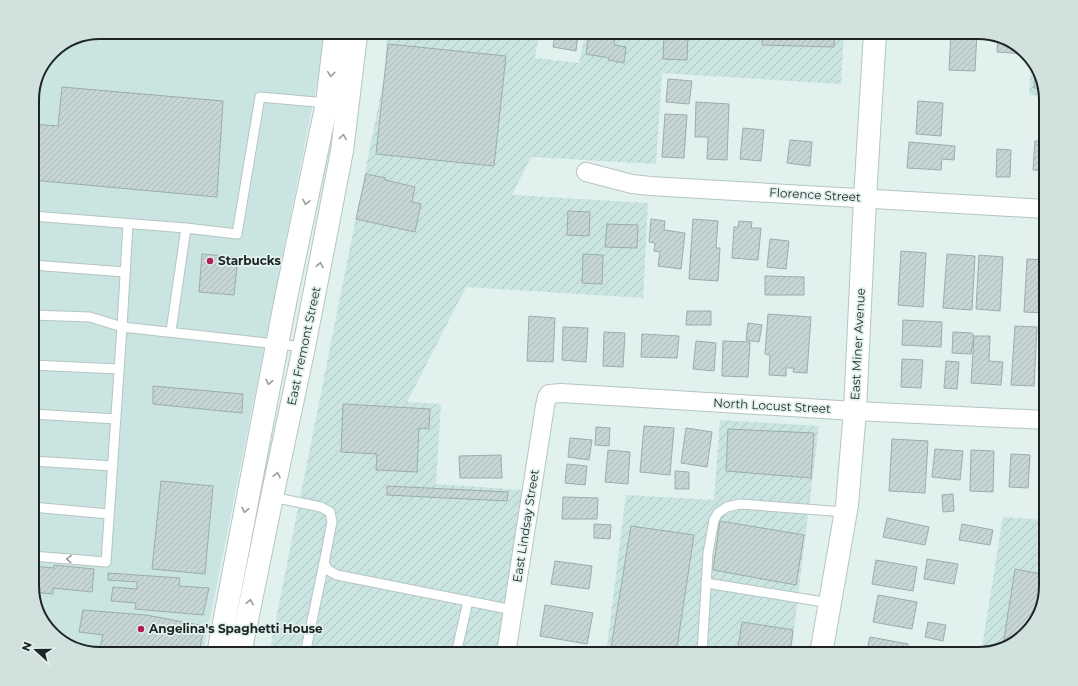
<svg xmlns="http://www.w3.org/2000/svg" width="1078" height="686" viewBox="0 0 1078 686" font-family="Montserrat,sans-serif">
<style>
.built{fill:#cae5e1}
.industrial{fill:url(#industrial-furrows)}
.building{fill:url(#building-hatch);stroke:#9cacaa}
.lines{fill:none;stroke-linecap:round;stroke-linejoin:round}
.service-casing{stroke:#b4c5c3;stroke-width:11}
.minor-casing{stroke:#b4c5c3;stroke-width:20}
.tertiary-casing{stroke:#b4c5c3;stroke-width:24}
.secondary-casing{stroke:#b4c5c3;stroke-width:24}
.service{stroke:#fff;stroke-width:9}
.minor{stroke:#fff;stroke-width:18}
.tertiary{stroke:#fff;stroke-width:22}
.secondary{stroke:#fff;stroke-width:22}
.oneway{stroke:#9a9c9c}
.poi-dot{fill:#af1f54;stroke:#e0f1ee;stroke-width:1.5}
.labels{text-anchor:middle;stroke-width:3.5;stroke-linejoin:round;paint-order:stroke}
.street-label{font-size:12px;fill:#1e2423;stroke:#e0f1ee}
.poi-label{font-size:12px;font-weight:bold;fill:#1e2423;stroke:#e0f1ee;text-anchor:start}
.rim{fill:none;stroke:#1e2423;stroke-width:2}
</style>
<defs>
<pattern id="industrial-furrows" width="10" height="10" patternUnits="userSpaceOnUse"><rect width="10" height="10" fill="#cae5e1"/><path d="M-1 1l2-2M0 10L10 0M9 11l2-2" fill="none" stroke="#adc4c1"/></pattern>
<pattern id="building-hatch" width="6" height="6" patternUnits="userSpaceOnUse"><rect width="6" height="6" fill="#c6d6d4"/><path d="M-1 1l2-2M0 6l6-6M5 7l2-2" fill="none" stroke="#aab8b6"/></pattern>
</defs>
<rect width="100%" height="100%" fill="#e0f1ee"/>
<polygon class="built" points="323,36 321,63 203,654 100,654 62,643 41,620 32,590 32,96 52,52 74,37"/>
<g class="industrial">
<polygon points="844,33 841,84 662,73 656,164 531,157 512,195 648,203 643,298 466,287 407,402 441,404 436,484 538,491 510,654 269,654 385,72 387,35 539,34 535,58 579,63 585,34"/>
<polygon points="1031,59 1037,66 1046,96 1029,95"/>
<polygon points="720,420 819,426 791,654 606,654 626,495 714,500"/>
<polygon points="1003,517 1046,520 1046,586 1035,624 1012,645 981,653"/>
</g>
<g class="building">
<polygon points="951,32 977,32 975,71 949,70"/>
<polygon points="762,33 835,33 834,47 762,45"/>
<polygon points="555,34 578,34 576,51 553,47"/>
<polygon points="589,34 616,34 614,45 626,47 624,63 608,60 609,58 586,54"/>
<polygon points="664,34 688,34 687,60 663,59"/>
<polygon points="998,38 1016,43 1025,54 997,52"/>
<polygon points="388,44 506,56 494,166 376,154"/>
<polygon points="1035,64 1037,66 1044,89 1034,88"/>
<polygon points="668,79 692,81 689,104 666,102"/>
<polygon points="62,87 223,101 217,197 32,180 32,124 58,126"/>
<polygon points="918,101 943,103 941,136 916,134"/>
<polygon points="696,102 729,104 727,160 707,159 708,137 695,137"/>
<polygon points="665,114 687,115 684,158 662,157"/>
<polygon points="743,128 764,130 761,161 740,159"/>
<polygon points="790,140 812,142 810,166 787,163"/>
<polygon points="1035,141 1046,141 1046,171 1033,170"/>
<polygon points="909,142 955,146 954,160 942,159 941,170 907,168"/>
<polygon points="997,149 1011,150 1010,177 996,177"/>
<polygon points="366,174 386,178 385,180 415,187 412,202 421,204 415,232 356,219"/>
<polygon points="568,211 590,212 589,236 567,235"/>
<polygon points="651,219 665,221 664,230 685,233 681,269 658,266 660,252 654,251 655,243 649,242"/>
<polygon points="693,219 718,221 716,248 720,248 718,281 689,279"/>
<polygon points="739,221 752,222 751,228 761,228 758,260 732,258 734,227 738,227"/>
<polygon points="607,224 638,225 637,248 605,247"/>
<polygon points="770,239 789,241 786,269 767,267"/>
<polygon points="901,251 926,253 923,307 898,305"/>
<polygon points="202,254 238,257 234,295 199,292"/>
<polygon points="583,254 603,255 602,284 582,283"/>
<polygon points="947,254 975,256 972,310 943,308"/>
<polygon points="979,255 1003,257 1000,311 976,309"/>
<polygon points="1027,259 1046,260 1046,313 1024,312"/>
<polygon points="765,276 804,277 804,295 765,295"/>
<polygon points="687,311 711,311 711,325 686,325"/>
<polygon points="768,314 811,317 807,373 793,372 794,368 786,368 786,376 769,375 770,355 765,354"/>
<polygon points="529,316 555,318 553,362 527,361"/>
<polygon points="903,320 942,322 941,347 902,345"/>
<polygon points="748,323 762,325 759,342 746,340"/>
<polygon points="1015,326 1037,327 1034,386 1011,385"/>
<polygon points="563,327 588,328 586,362 562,360"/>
<polygon points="604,332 625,333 623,367 603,366"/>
<polygon points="953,332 972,333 974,336 971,354 952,353"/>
<polygon points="642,334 679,336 677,358 641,357"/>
<polygon points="974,336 990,336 989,361 1003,362 1001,385 971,383"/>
<polygon points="696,341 716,343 714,371 693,369"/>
<polygon points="723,341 750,342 748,377 722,376"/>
<polygon points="902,359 923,360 921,388 901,387"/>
<polygon points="946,361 959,362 957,389 944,388"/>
<polygon points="153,386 243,394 242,413 153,404"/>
<polygon points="343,404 430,409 429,429 419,428 417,472 376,470 377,454 341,452"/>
<polygon points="644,426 674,428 670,475 640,472"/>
<polygon points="596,427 610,428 609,446 595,445"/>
<polygon points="686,428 712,432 707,467 681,463"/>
<polygon points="728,429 814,433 811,478 726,471"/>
<polygon points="570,438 592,440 589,460 568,457"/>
<polygon points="892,439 928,441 925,493 889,491"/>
<polygon points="935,449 963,451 960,480 932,477"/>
<polygon points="608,450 630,452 628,484 605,482"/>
<polygon points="971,450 994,451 993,492 970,491"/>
<polygon points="1011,454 1030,455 1028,488 1009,487"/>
<polygon points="501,455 502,478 460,478 459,456"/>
<polygon points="567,464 587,466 585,485 565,483"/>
<polygon points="675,471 689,472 689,489 675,489"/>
<polygon points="161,481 213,486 205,574 152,569"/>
<polygon points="387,486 508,492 507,501 387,495"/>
<polygon points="953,494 954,511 943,512 942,495"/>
<polygon points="563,497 598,498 597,519 562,519"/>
<polygon points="887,518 929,527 925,545 883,537"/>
<polygon points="720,521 804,535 796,585 713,570"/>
<polygon points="594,524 611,525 610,539 594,538"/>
<polygon points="962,524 993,530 990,545 959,540"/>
<polygon points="631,526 694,535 676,654 610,654"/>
<polygon points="927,559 958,564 954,584 924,579"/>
<polygon points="876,560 917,567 913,591 872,584"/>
<polygon points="555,561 592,566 589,589 551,584"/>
<polygon points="54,565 94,569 92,592 53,588 53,594 33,592 32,566 54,568"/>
<polygon points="1015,569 1046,575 1046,586 1035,624 1012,645 1008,646 1003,645"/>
<polygon points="108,573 180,578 179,586 209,588 203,615 135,609 136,603 111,601 113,587 137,589 137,582 108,580"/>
<polygon points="878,595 917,602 912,629 873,622"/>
<polygon points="545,605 593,613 587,644 540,636"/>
<polygon points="83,610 146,615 204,626 199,654 137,654 121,651 117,654 102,654 99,652 103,635 79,632"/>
<polygon points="742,622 793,630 790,654 737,654"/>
<polygon points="928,622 946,625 943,641 925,637"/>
<polygon points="870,637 908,644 906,654 866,654"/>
</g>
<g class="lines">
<defs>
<g id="service">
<polyline points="32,216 186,228"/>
<polyline points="32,265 125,272"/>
<polyline points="32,315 90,317 122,327 128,224"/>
<polyline points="171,331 186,228 237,234 260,97 327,103"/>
<polyline points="32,365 119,369"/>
<polyline points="32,414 116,419"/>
<polyline points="32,461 113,466"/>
<polyline points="272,497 321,507 330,512 332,522 324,563 328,570 337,575 513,610"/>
<polyline points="32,507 109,514"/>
<polyline points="32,556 106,562 122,327 304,347"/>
<polyline points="706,583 830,603"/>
<polyline points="305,654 324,563"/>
<polyline points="456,654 468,601"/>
<polyline points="702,654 708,553 714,520 718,513 727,507 740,504 845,512"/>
</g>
<g id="minor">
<polyline points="586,172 632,184 650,186 1046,209"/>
<polyline points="506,654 545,406 547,397 549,394 561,393 855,411 1046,420"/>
</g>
<polyline id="tertiary" points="821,654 847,505 855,411 865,198 875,33"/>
<g id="secondary">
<polyline points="218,654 286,298 327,103 335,36"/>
<polyline points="240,654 272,497 304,347 342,151 356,35"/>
</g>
</defs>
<use href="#service" class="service-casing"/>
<use href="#minor" class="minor-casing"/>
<use href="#tertiary" class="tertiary-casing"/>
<use href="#secondary" class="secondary-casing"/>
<use href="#service" class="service"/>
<use href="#minor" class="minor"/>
<use href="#tertiary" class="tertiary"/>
<use href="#secondary" class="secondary"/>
</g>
<defs><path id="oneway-chevron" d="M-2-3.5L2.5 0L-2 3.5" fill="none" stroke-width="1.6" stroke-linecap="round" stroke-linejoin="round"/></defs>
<g class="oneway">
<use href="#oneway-chevron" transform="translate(331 74) rotate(97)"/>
<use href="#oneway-chevron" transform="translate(343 137) rotate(-82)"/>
<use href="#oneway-chevron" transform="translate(306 202) rotate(102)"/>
<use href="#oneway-chevron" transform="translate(320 265) rotate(-79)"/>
<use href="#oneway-chevron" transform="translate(269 382) rotate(101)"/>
<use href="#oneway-chevron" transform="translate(277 475) rotate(-78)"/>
<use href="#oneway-chevron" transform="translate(245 510) rotate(101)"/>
<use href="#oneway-chevron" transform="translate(69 559) rotate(-176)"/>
<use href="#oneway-chevron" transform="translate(250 602) rotate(-79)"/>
</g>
<g class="poi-dot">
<circle cx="210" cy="261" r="4"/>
<circle cx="141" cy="629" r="4"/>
</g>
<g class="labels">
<g class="street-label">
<text transform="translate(815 195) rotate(3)" y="4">Florence Street</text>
<text transform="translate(858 344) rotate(-87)" y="4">East Miner Avenue</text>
<text transform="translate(304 346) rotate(-78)" y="4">East Fremont Street</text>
<text transform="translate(772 406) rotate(3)" y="4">North Locust Street</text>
<text transform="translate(526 526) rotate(-81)" y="4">East Lindsay Street</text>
</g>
<g class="poi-label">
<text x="218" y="265">Starbucks</text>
<text x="149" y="633">Angelina's Spaghetti House</text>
</g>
</g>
<path d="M0 0H1078V686H0ZM100 39H978A61 61 0 0 1 1039 100V586A61 61 0 0 1 978 647H100A61 61 0 0 1 39 586V100A61 61 0 0 1 100 39Z" fill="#d0e1de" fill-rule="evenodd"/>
<path class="rim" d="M100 39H978A61 61 0 0 1 1039 100V586A61 61 0 0 1 978 647H100A61 61 0 0 1 39 586V100A61 61 0 0 1 100 39Z"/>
<g transform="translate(36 650) rotate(291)" stroke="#e0f1ee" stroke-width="3" paint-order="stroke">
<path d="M0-3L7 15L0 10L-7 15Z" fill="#1e2423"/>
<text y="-6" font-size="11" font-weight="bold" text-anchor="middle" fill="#1e2423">N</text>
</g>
</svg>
